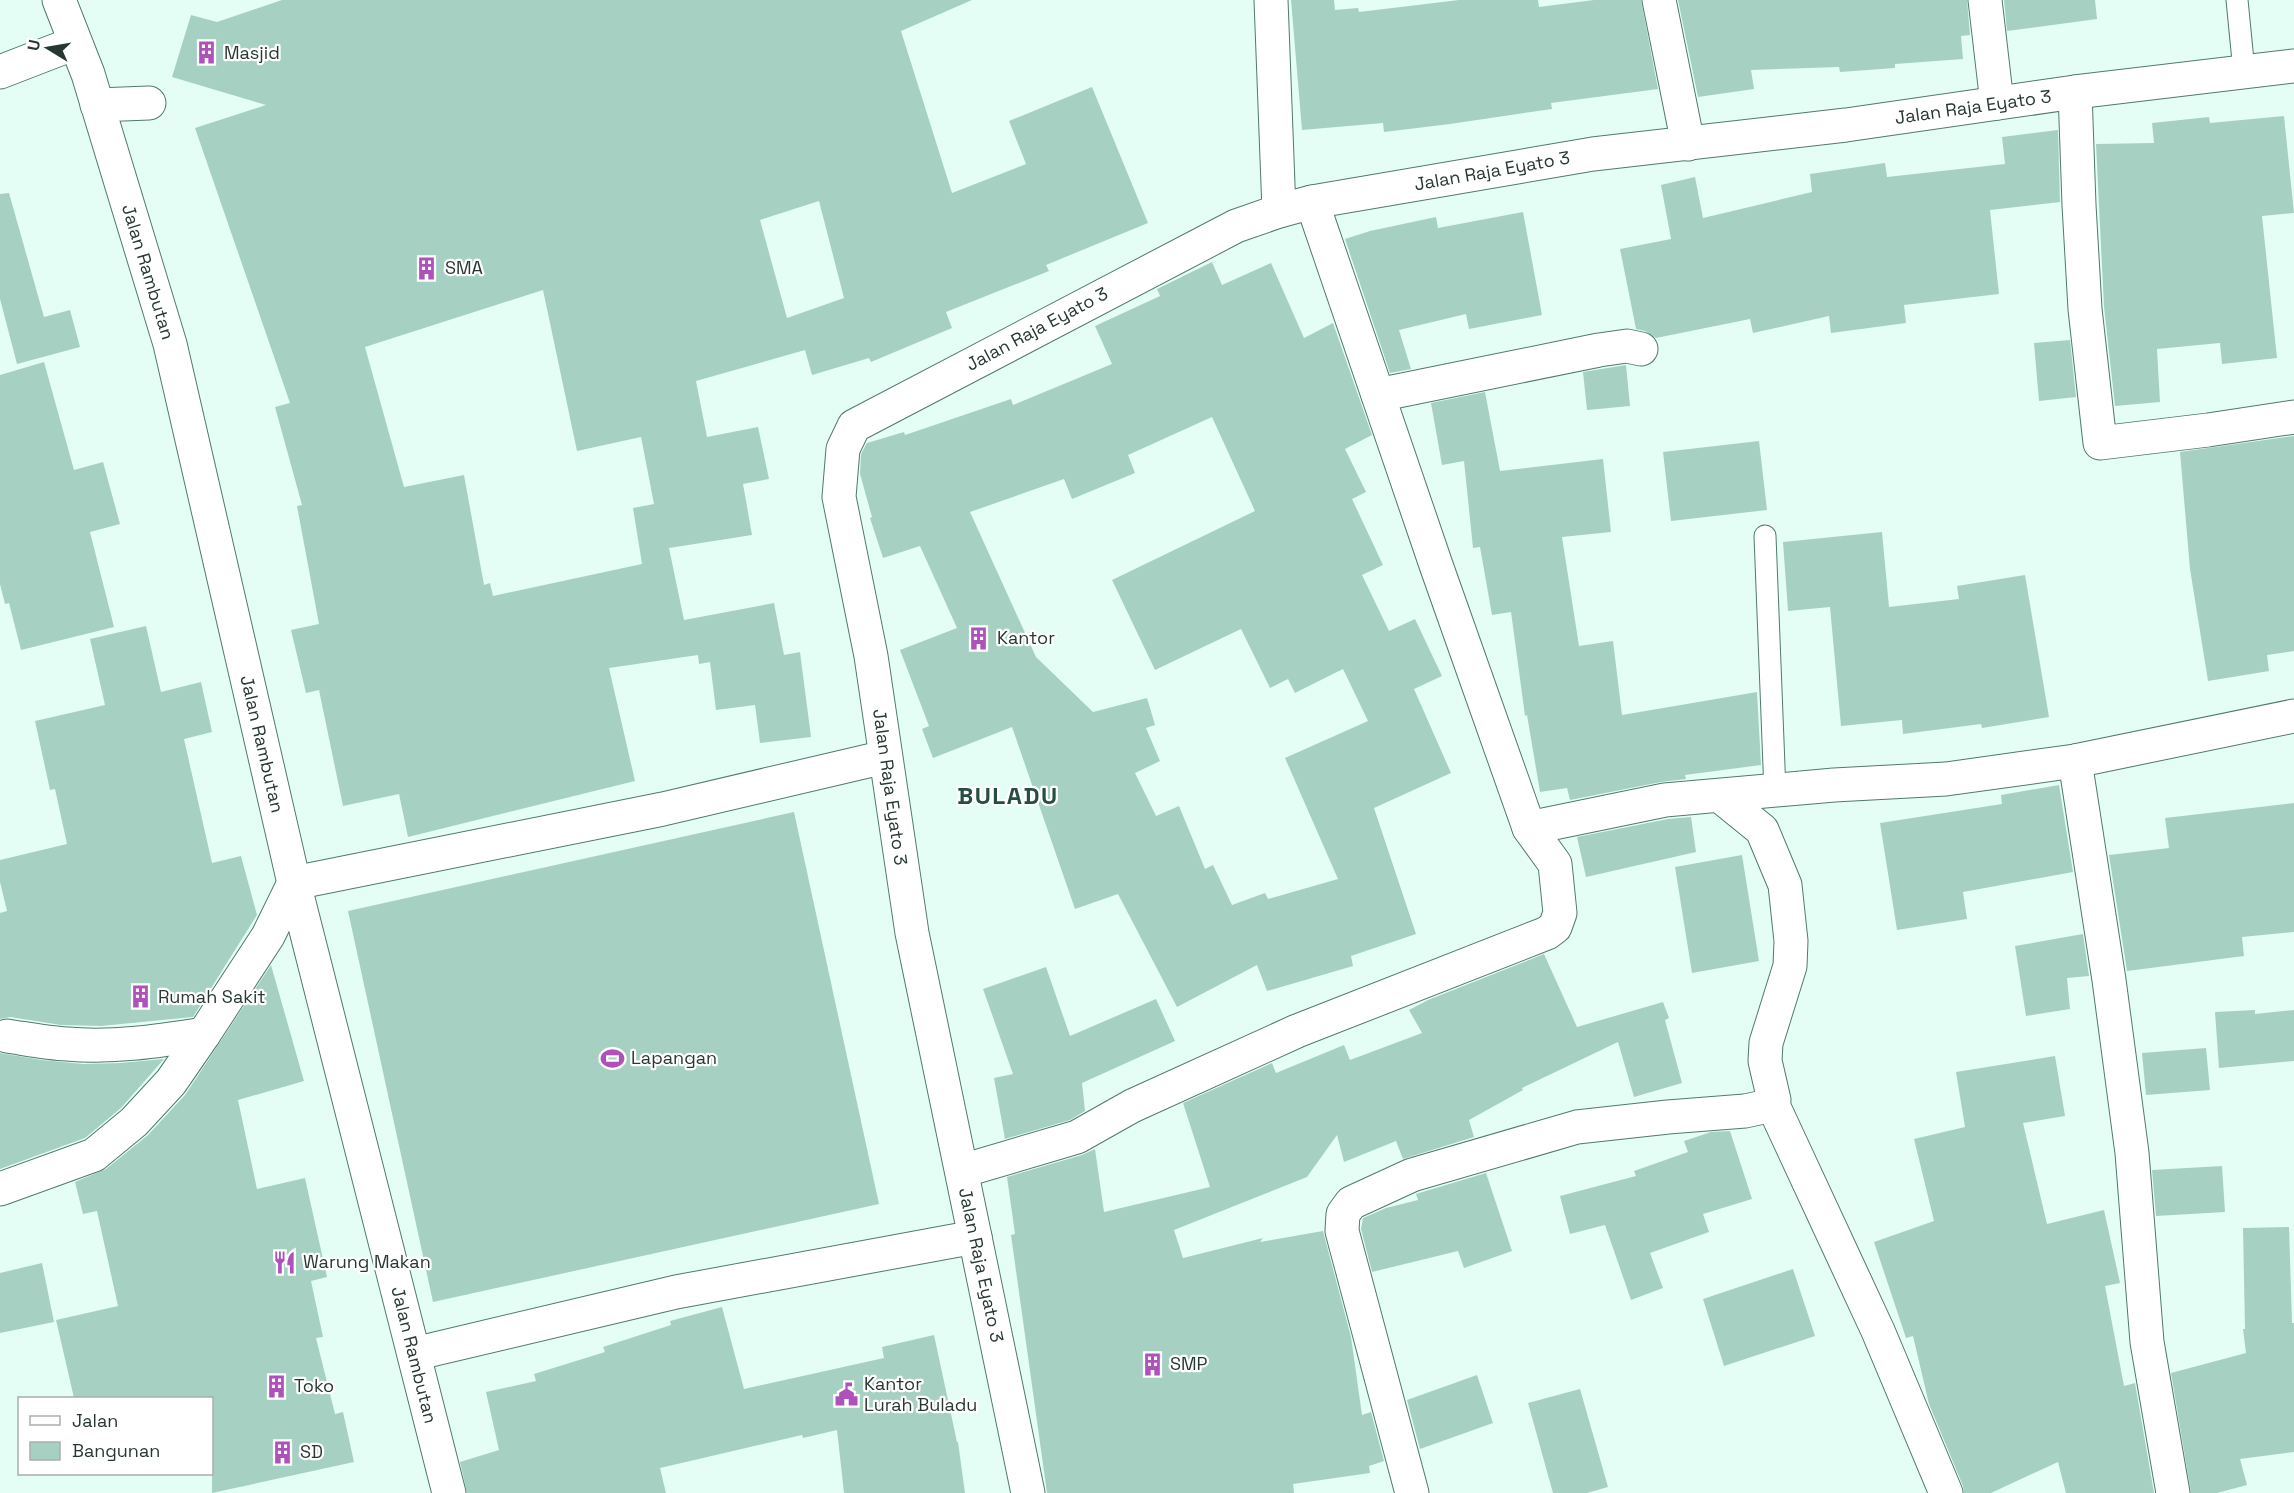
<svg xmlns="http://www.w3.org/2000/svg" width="2294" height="1493" viewBox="0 0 2294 1493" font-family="'Space Grotesk',sans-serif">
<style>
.building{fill:#a6d1c2;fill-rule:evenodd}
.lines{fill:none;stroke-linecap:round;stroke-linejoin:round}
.lane-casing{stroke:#51796d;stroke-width:23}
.street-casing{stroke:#51796d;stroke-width:35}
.secondary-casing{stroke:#51796d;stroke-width:35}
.lane{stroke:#fff;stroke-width:21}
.street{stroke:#fff;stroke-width:33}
.secondary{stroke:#fff;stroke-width:33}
.labels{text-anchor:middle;stroke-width:4.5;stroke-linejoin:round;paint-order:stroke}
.poi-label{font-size:18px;fill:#273833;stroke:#fff;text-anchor:start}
.street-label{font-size:18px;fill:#273833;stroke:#fff}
.district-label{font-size:24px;font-weight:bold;letter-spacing:1.5px;fill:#274e43;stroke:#fff}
</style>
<rect width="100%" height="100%" fill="#e4fef5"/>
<g class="building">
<path d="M282,0H972L901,31L952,193L1026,164L1009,121L1092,87L1148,223L1046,265L1049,271L946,312L952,328L871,362L869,358L812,375L805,350L696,381L707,437L758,427L769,479L743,484L752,535L669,548L684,620L774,603L784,655L800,652L811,737L760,743L755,705L716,710L710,662L699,664L698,655L609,668L635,781L408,837L399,794L343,806L319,690L306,693L291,630L319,624L297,506L302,505L275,407L290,403L195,128L266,105L172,77L191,15L217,22ZM819,201L844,298L787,318L760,220ZM543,290L577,451L641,437L654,504L633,508L642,564L493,596L490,583L484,585L464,475L404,487L365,347Z"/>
<polygon points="1291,0 1334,0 1335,10 1358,8 1359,12 1459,0 1538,0 1539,7 1594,0 1641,0 1658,89 1551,103 1552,109 1450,124 1384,132 1383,123 1302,130"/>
<polygon points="1678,0 1967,0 1970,35 1961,36 1963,59 1895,64 1895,68 1840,72 1839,67 1751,70 1754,89 1698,97"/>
<polygon points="2004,0 2095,0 2097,19 2007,31"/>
<polygon points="2284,116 2294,213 2262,216 2277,358 2222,364 2220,343 2157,349 2160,402 2115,406 2104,307 2096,144 2154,143 2152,123 2209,117 2210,123"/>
<polygon points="2058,130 2060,202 1990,210 1999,294 1904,305 1906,323 1831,333 1829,316 1753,333 1750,319 1656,338 1645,331 1636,329 1620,249 1671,239 1661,185 1695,177 1703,218 1812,192 1810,174 1885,163 1887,177 2005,164 2002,137"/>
<polygon points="9,193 44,317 70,310 80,347 17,364 0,299 0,194"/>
<polygon points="1523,212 1542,315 1469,329 1466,314 1399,330 1411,369 1390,373 1345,239 1370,231 1436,217 1438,228"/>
<path d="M1212,262L1222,285L1271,263L1304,338L1333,323L1372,435L1345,449L1366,492L1352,499L1383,565L1362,575L1389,631L1415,619L1442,676L1414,689L1451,773L1374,808L1416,934L1351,956L1353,966L1267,991L1257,965L1177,1007L1118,894L1075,909L1012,727L933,758L922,729L929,726L900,650L957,628L920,546L883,558L870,518L872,517L860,474L861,454L867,443L904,432L905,435L1011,399L1013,405L1112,364L1095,326L1160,296L1157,289ZM1212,417L1255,511L1112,580L1155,670L1241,629L1270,688L1288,679L1295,693L1343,669L1368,721L1285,758L1338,879L1268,899L1265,893L1232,905L1213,865L1205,869L1179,806L1156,816L1135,773L1160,761L1146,728L1155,725L1147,698L1093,712L1036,657L970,512L1064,479L1072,499L1135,473L1128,455Z"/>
<polygon points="2070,340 2076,397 2039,401 2034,343"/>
<polygon points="44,362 74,470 103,462 120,524 90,532 114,627 21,650 9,603 5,604 0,584 0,375"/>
<polygon points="1626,365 1630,406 1587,410 1583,372"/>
<polygon points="1485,392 1500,471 1603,459 1611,532 1562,537 1579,646 1613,641 1622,715 1757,692 1761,765 1685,775 1686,779 1661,782 1570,800 1567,788 1540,792 1527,715 1525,716 1511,612 1492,615 1480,547 1473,548 1464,461 1442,465 1431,403"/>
<polygon points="2294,436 2294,651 2267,655 2269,671 2208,681 2190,569 2180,452"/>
<polygon points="1759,441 1767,510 1671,521 1663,452"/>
<polygon points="1882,532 1889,607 1959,599 1957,586 2025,575 2049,717 1982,728 1981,724 1903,734 1902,720 1841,726 1830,607 1788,611 1783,542"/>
<polygon points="146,626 161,692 201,682 212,732 184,739 212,863 241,856 257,915 193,1017 101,1026 61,1025 10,1017 0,1019 0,913 7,911 0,882 0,860 67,844 55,789 50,790 35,721 105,705 90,639"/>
<polygon points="2059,785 2073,872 1963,892 1967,919 1897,930 1880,823 2002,804 2001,795"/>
<polygon points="2294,803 2294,932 2242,937 2244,956 2127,971 2109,855 2169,848 2165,818"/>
<polygon points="794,812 879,1204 433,1302 348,911"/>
<polygon points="1691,817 1696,852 1586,877 1577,837 1668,819"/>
<polygon points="1742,855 1759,961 1692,973 1675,867"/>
<polygon points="2083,934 2089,976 2067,978 2070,1009 2026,1016 2015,946"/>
<polygon points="1544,954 1577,1027 1663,1002 1669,1018 1665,1020 1682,1083 1634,1097 1618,1042 1522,1088 1523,1090 1469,1120 1474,1137 1403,1159 1396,1141 1344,1162 1337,1135 1307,1177 1174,1230 1183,1258 1263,1238 1260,1242 1323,1231 1351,1337 1362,1415 1371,1412 1384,1461 1369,1466 1370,1473 1293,1484 1294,1493 1047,1493 1011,1235 1015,1234 1007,1177 1082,1155 1095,1149 1104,1212 1210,1187 1183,1103 1272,1063 1276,1073 1344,1045 1350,1060 1422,1033 1409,1010 1428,1000"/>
<polygon points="271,965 304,1081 238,1100 257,1189 305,1178 327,1277 311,1281 323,1337 316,1338 335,1414 343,1412 354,1462 212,1493 212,1398 74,1398 56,1320 118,1306 97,1211 83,1214 75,1182 106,1169 148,1135 185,1095"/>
<polygon points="1046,967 1070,1036 1156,999 1175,1041 1082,1083 1085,1111 1070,1120 1005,1139 994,1078 1013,1074 983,989"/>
<polygon points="2255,1010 2255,1014 2294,1010 2294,1061 2219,1068 2215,1012"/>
<polygon points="2206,1048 2210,1090 2146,1095 2142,1053"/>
<polygon points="0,1053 42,1060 83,1064 120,1063 164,1059 121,1108 85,1138 0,1169"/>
<polygon points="2055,1056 2065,1116 2023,1123 2047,1224 2104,1210 2120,1283 2105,1286 2124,1386 2135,1383 2154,1493 2066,1493 2058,1462 1991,1493 1964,1493 1963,1486 1929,1404 1913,1336 1906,1338 1874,1242 1934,1221 1914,1139 1965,1127 1956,1072"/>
<polygon points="1730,1131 1752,1199 1703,1214 1709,1232 1650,1253 1663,1288 1631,1300 1605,1225 1570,1234 1560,1196 1636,1176 1634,1171 1688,1152 1684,1141 1711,1132"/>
<polygon points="2222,1166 2225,1212 2156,1216 2152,1170"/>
<polygon points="1486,1173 1512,1251 1464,1268 1458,1251 1372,1272 1361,1229 1363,1218 1386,1208 1418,1200 1416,1194 1419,1193"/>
<polygon points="2289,1227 2292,1323 2294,1323 2294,1452 2240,1459 2247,1485 2217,1493 2191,1493 2171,1373 2246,1353 2243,1329 2245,1329 2243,1228"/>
<polygon points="42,1263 54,1322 0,1333 0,1273"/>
<polygon points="1793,1269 1815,1336 1724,1366 1703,1299"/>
<polygon points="722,1307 744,1389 884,1358 882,1347 934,1335 957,1442 958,1442 965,1493 844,1493 837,1430 803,1438 802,1435 660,1468 666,1493 467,1493 460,1462 499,1450 486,1392 536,1381 534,1374 605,1352 603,1347 671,1325 670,1321"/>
<polygon points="1477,1375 1493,1423 1420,1449 1407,1400"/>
<polygon points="1580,1389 1608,1487 1587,1493 1553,1493 1528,1403"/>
</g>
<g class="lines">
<defs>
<g id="lane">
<polyline points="2237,0 2244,71"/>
<polyline points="1765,536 1775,792"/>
</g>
<g id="street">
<polyline points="1271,0 1279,211"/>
<polyline points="1659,0 1688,144"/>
<polyline points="1985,0 1997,103"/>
<polyline points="0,72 75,43"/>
<polyline points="2075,92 2079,205 2085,309 2100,443 2208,430 2294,417"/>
<polyline points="97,105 149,103"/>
<polyline points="1312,202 1436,565 1529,828 1665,800 1834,785 1946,779 2075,761 2294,716"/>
<polyline points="1378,395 1599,350 1627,346 1641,349"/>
<polyline points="2075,761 2109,980 2132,1153 2147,1342 2173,1493"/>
<path d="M7,1036C27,1039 47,1043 67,1044C113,1048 159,1041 204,1034"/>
<polyline points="1773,1105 1878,1331 1946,1493"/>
<polyline points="962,1171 1077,1137 1132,1106 1297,1031 1547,933 1555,927 1560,913 1555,864 1529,828"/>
<polyline points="0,1189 94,1155 134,1122 171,1082 204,1034 268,936 294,883 663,809 885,757"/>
<polyline points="414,1354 676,1292 975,1237"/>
<polyline points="1028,1493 912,933 871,656 839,497 843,449 854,426 1236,226 1279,211 1312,202 1593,154 1846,125 2075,92 2294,66"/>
<polyline points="1412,1493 1342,1231 1343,1214 1351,1203 1412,1175 1577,1127 1668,1117 1745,1111 1773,1105 1774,1100 1765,1061 1766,1043 1790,966 1791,941 1785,885 1762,830 1720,796"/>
</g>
<polyline id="secondary" points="59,0 88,74 170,344 294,883 449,1493"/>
</defs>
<use href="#lane" class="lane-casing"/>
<use href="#street" class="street-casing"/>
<use href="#secondary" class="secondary-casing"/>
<use href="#lane" class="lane"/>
<use href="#street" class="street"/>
<use href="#secondary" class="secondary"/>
</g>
<defs>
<symbol id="building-bare" viewBox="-9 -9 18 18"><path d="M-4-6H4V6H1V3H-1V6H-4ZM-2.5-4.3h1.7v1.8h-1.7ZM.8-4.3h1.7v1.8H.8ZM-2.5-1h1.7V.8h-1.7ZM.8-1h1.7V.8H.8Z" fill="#af51bb" stroke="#fff" stroke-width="2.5" paint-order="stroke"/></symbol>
<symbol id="stadium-bare" viewBox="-9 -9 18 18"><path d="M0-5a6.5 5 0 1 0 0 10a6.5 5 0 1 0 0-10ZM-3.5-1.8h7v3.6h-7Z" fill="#af51bb" stroke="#fff" stroke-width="2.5" paint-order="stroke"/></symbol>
<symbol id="restaurant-bare" viewBox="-9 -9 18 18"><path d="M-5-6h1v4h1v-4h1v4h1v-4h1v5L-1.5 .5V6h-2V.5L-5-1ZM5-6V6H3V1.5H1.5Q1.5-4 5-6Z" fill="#af51bb" stroke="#fff" stroke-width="2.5" paint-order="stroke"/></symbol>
<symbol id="civic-bare" viewBox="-9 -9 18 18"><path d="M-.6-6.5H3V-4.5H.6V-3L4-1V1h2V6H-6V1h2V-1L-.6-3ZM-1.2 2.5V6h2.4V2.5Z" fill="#af51bb" stroke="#fff" stroke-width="2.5" paint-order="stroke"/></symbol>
</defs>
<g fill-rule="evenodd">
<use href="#building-bare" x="190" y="36" width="33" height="33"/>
<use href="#building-bare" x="410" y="252" width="33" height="33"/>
<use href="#building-bare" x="962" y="622" width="33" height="33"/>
<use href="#building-bare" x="124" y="980" width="33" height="33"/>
<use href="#stadium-bare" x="596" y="1042" width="33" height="33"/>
<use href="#restaurant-bare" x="268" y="1246" width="33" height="33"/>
<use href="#building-bare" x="1136" y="1348" width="33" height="33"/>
<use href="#building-bare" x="260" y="1370" width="33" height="33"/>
<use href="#civic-bare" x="830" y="1378" width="33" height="33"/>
<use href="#building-bare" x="266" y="1436" width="33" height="33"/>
</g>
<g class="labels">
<g class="poi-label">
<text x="224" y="59">Masjid</text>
<text x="445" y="274">SMA</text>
<text x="997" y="644">Kantor</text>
<text x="158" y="1003">Rumah Sakit</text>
<text x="631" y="1064">Lapangan</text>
<text x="303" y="1268">Warung Makan</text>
<text x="1170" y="1370">SMP</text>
<text x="864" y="1390">Kantor<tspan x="864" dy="21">Lurah Buladu</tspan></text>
<text x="294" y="1392">Toko</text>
<text x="300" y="1458">SD</text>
</g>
<g class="street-label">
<text transform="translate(1973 107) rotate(-8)" y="6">Jalan Raja Eyato 3</text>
<text transform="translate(1492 171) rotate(-10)" y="6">Jalan Raja Eyato 3</text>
<text transform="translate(148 272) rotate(73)" y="6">Jalan Rambutan</text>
<text transform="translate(1037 329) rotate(-28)" y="6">Jalan Raja Eyato 3</text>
<text transform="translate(262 744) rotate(77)" y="6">Jalan Rambutan</text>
<text transform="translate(890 787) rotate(82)" y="6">Jalan Raja Eyato 3</text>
<text transform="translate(981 1265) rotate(78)" y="6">Jalan Raja Eyato 3</text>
<text transform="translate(414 1355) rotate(76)" y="6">Jalan Rambutan</text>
</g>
<g class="district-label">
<text x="1008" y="804">BULADU</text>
</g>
</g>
<rect x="18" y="1397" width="195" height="78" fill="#ffffff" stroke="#a9afad" stroke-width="1.5"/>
<rect x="30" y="1416" width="30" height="9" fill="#ffffff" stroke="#a9afad" stroke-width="1.5"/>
<text x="72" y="1427" font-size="18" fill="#273833">Jalan</text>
<rect x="30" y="1442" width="30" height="18" fill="#a6d1c2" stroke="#a9afad" stroke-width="1.5"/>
<text x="72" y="1457" font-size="18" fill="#273833">Bangunan</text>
<g transform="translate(48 48) rotate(281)" stroke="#ffffff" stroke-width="4.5" paint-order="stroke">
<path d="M0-4.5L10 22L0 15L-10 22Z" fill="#273833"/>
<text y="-9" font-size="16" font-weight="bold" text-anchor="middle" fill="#273833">U</text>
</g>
</svg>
